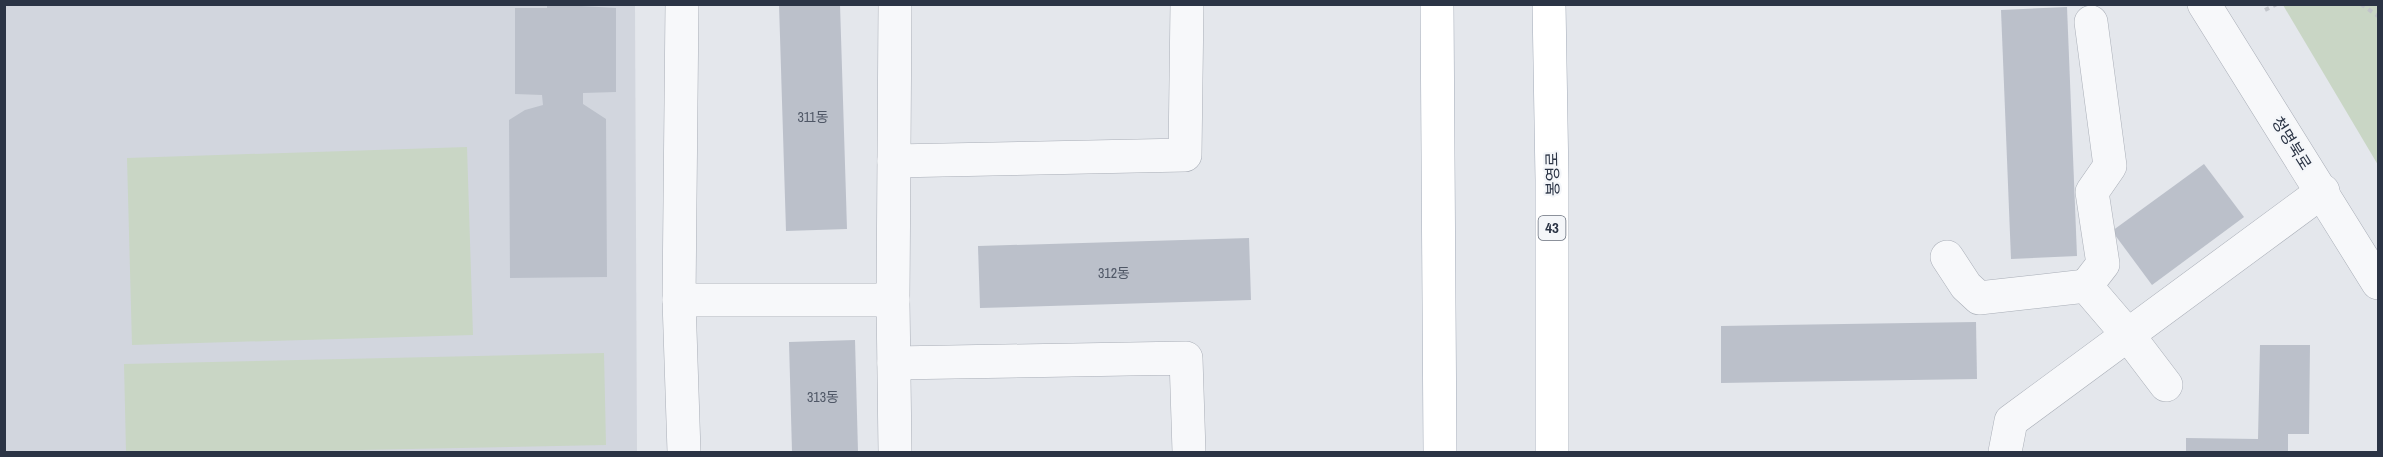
<svg xmlns="http://www.w3.org/2000/svg" width="2383" height="457" viewBox="0 0 2383 457" font-family="'Archivo Narrow','Noto Sans KR',sans-serif">
<style>
.built{fill:#d2d6de}
.green{fill:#c9d6c5}
.building{fill:#bbc0ca}
.lines{fill:none;stroke-linecap:round;stroke-linejoin:round}
.minor-casing{stroke:#a9aeb7;stroke-width:34}
.major-casing{stroke:#a3abb8;stroke-width:34}
.path{stroke:#c2c5cb;stroke-width:4;stroke-dasharray:4.5 4.5;stroke-linecap:butt}
.minor{stroke:#f7f8fa;stroke-width:33}
.major{stroke:#fff;stroke-width:33}
.labels{text-anchor:middle;stroke-width:4.5;stroke-linejoin:round;paint-order:stroke}
.number-label{font-size:14px;fill:#4f5766}
.shield{fill:#f4f6f9;stroke:#676e7b;stroke-width:1.5}
.shield-label{font-size:15px;font-weight:bold;fill:#2b3445}
.street-label{font-size:16px;fill:#2b3445;stroke:#f4f6f9}
</style>
<rect width="100%" height="100%" fill="#e4e7ec"/>
<polygon class="built" points="4,5 635,5 637,452 5,452"/>
<g class="green">
<polygon points="2283,5 2378,5 2378,165"/>
<polygon points="467,147 473,335 132,345 127,158"/>
<polygon points="604,353 606,445 260,452 126,452 124,364"/>
</g>
<g class="building">
<polygon points="547,4 616,8 616,92 583,93 583,104 606,119 607,277 510,278 509,120 525,110 543,105 542,95 515,94 515,8 547,8"/>
<polygon points="779,4 840,4 847,229 786,231"/>
<polygon points="2067,7 2077,256 2011,259 2001,10"/>
<polygon points="2204,164 2244,217 2152,285 2112,231"/>
<polygon points="1249,238 1251,300 980,308 978,246"/>
<polygon points="1976,322 1977,379 1721,383 1721,326"/>
<polygon points="855,340 858,452 792,452 789,342"/>
<polygon points="2260,345 2310,345 2309,434 2288,434 2288,452 2186,452 2186,438 2258,439"/>
</g>
<g class="lines">
<defs>
<g id="minor">
<polyline points="682,4 679,300 684,452"/>
<polyline points="895,4 893,300 895,452"/>
<polyline points="2204,4 2378,283"/>
<polyline points="894,161 1185,155 1187,4"/>
<polyline points="1947,257 1966,286 1979,298 2086,286 2128,335 2166,385"/>
<polyline points="2086,286 2103,264 2092,192 2110,166 2091,22"/>
<polyline points="679,300 893,300"/>
<polyline points="894,363 1186,358 1189,452"/>
<polyline points="2005,452 2011,421 2323,191"/>
</g>
<g id="major">
<polyline points="1437,4 1440,452"/>
<polyline points="1549,4 1552,180 1552,452"/>
</g>
</defs>
<use href="#minor" class="minor-casing"/>
<use href="#major" class="major-casing"/>
<g class="path">
<polyline points="2361,4 2378,16"/>
<polyline points="2265,10 2277,4"/>
</g>
<use href="#minor" class="minor"/>
<use href="#major" class="major"/>
</g>
<g class="labels">
<g class="number-label">
<text x="813" y="122">311동</text>
<text x="1114" y="278">312동</text>
<text x="823" y="402">313동</text>
</g>
<rect class="shield" x="1538.5" y="216" width="27" height="24" rx="4.5"/>
<g class="shield-label">
<text x="1552" y="233">43</text>
</g>
<g class="street-label">
<text transform="translate(2292 143) rotate(58)" y="6">청명북로</text>
<text transform="translate(1552 174) rotate(-91)" y="6">봉영로</text>
</g>
</g>
<rect width="2383" height="457" fill="none" stroke="#2b3445" stroke-width="12"/>
</svg>
